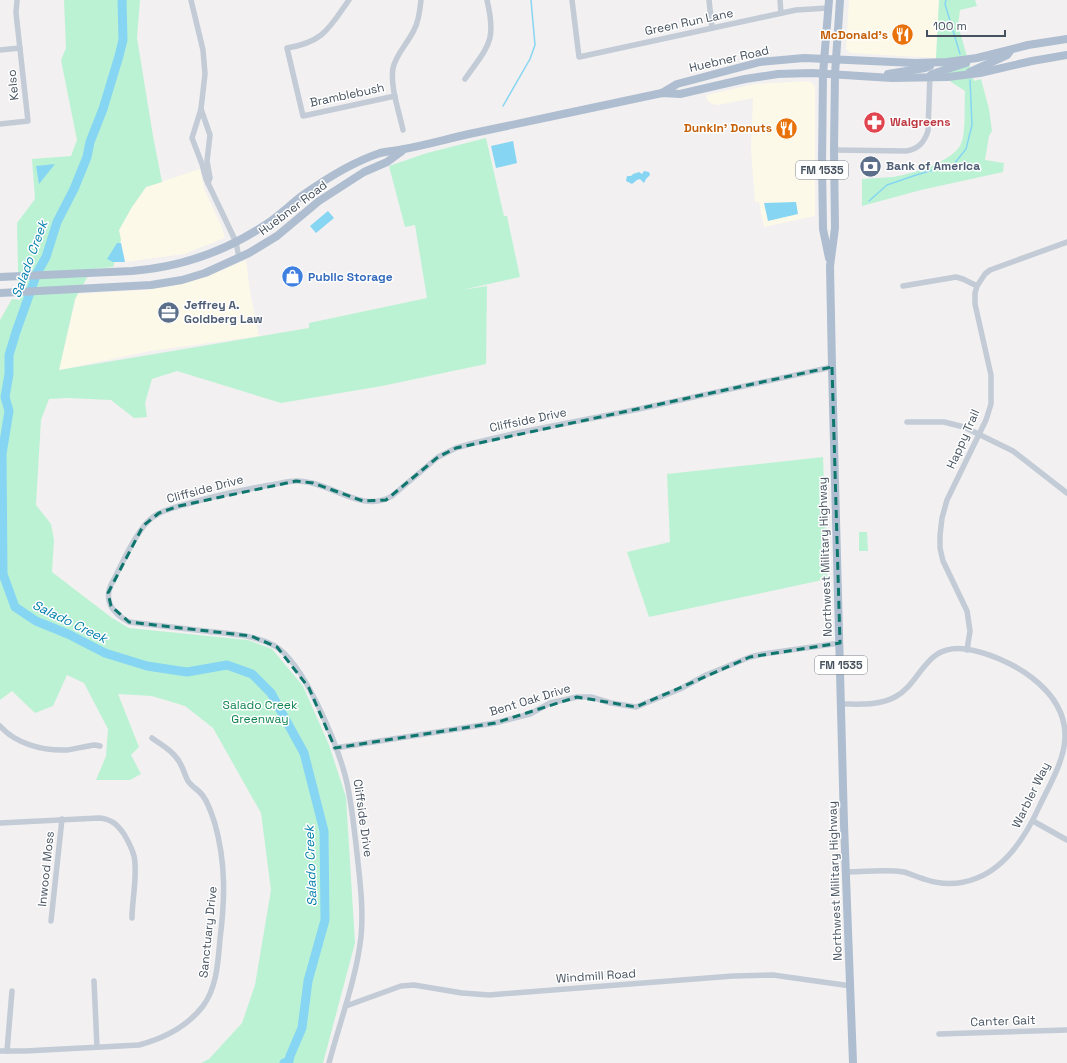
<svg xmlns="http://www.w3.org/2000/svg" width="1067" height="1063" viewBox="0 0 1067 1063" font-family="'Space Grotesk',sans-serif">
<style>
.commercial{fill:#fdf9e9}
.green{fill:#bcf2d4}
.water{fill:#86d5f2}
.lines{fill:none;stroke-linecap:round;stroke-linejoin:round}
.stream{stroke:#86d5f2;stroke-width:1.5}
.river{stroke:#86d5f2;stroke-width:9}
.minor{stroke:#c2cbd6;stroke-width:5.5}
.primary{stroke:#aebdd0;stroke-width:8}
.marked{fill:none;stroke:#0f766e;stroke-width:3;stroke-dasharray:8 5;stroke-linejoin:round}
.labels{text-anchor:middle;stroke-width:3;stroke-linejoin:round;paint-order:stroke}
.shield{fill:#fff;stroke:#7e868f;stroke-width:1}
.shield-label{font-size:11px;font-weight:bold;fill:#46525f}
.street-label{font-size:12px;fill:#46525f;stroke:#fff}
.food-label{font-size:12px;font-weight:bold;fill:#c56008;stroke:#fff;text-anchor:end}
.health-label{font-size:12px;font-weight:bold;fill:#be3a42;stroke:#fff;text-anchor:start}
.service-label{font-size:12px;font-weight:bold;fill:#4e5e75;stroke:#fff;text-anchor:start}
.shop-label{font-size:12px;font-weight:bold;fill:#366cbe;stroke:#fff;text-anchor:start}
.park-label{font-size:12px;fill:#118653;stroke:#fff}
.water-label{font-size:13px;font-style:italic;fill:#037fae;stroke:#fff}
</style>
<rect width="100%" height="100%" fill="#f2f0f0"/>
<g class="commercial">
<polygon points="849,0 939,0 936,58 850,53 846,49"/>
<polygon points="808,81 812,83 815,87 815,216 764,227 759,202 755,202 751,149 753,98 718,105 712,104 708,101 706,95 755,84"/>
<polygon points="200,169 205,191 222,227 225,238 184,254 125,262 119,230 132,207 146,187"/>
<polygon points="246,260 250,292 259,336 151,351 59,370 77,294 144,290 172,286 208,276"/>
</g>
<g class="green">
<polygon points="64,0 140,0 137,38 153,136 162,182 146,187 132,207 119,230 121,240 113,267 92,269 75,299 59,370 309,328 309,323 427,298 415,225 405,227 389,166 427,153 486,138 504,216 507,216 520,277 462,290 487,286 486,364 382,386 281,403 177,371 152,379 145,403 147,417 134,418 111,400 67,398 49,399 41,420 36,505 51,524 54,540 52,572 112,618 129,628 248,640 272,649 303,686 329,745 346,797 355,943 323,1063 201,1063 209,1059 242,1023 255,985 271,890 261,813 213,728 185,706 152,696 118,694 139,747 131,755 141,774 130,780 96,780 106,756 108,729 84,683 67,675 53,706 35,713 12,691 0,700 0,320 12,299 20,300 18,270 17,223 35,199 32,159 71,156 77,140 61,60 66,48"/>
<path d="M939,0H975L977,6L960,10L958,25L974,81L981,79L989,109L992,131L989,136L985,160L1004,163L1003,172L921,190L862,206V179C872,178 883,178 893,177C911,174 957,161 962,141C966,127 964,106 965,91L951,82L936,58Z"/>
<polygon points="823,457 827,579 649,617 627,552 670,542 667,474"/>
<polygon points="859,532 867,532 868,551 859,551"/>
</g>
<g class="water">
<polygon points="513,141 517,163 496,168 491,146"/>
<polygon points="55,164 39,184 36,166"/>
<polygon points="644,171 649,172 650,175 646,179 644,183 640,179 637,180 632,184 626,181 627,176 631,176 633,174 639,172 642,174"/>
<polygon points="796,202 798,214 768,221 764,203"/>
<polygon points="328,211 334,218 316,233 310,226"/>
<polygon points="117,243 121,243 125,262 113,262 107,259"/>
</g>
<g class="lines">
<g class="stream">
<polyline points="946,0 945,4 960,54"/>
<polyline points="503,106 530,59 535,45 531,0"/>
<polyline points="869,201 887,185 916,175 954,164 966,149 972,125 970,80"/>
<polyline points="288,1063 289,1061"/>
</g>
<polyline class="river" points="122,0 123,40 119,56 103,109 90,142 87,157 74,189 57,222 46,257 37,273 16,332 9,355 9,374 5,397 9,411 2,454 3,574 15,607 36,621 68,634 105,653 147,666 187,672 227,665 252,674 271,693 304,753 324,831 325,920 308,981 302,1028 290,1056 289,1061 284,1063"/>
<g class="minor">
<polyline points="191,0 203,50 205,74 201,109 192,138 202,164 206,179 236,242 239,258"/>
<path d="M349,0C329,28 324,42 287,48L303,116L395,96"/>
<polyline points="572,0 579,57 796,10 828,8"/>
<polyline points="709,0 712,28"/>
<polyline points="780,0 781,13"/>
<polyline points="0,50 20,48"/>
<path d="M465,79C488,46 497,42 487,0"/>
<polyline points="201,109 210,135 207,161 210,178 208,183"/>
<polyline points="0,124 28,121 16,13 17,0"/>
<path d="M403,130C399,111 390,87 393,68C396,54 408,43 414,30C419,21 420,10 421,0"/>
<path d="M834,150L906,151C918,149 924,143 928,131L930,74"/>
<polyline points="903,286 956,277 963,279 977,286"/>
<polyline points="907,422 944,422 964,427 1013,451 1067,493"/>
<polyline points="967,650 970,631 967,611 943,561 940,548 940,535 942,518 947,500 986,420 991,404 991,375 975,304 975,293 977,286 985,274 990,270 1067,242"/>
<path d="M842,704C859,704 878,706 895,697C922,683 924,643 966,649C1008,656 1067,689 1065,738C1064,761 1050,784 1040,805C1027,834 1008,866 977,878C960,885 941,885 924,879C917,877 911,874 904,872C886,869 865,872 847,872"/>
<path d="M0,726C16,744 43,751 67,750C76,749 85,746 95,745L100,746"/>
<polyline points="335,748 495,723 530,714 550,703 577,697 591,697 611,703 636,707 680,689 706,675 750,657 763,654 840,643"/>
<polyline points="1033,821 1067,840"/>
<path d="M0,823L99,818C111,819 117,824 124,834C128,841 132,848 134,856C138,873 132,900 132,918"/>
<polyline points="51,921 62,819"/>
<polyline points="94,981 97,1047"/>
<polyline points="346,1006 401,986 414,985 462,993 489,995 733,976 773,975 851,986"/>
<polyline points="939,1034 1067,1030"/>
<path d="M0,1051H25L139,1045C165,1038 187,1027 203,1006C217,987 218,962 220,939C225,900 226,863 215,824C212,815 209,804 203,796C199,790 192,787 188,781C185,776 184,770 181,765C175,752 163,746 152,738"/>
<polyline points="7,1051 12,991"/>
<path d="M329,1063C340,1021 356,980 361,937C364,906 359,874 356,844C353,821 351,797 345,775C336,742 304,663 275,646C253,634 229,634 205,631C180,628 155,625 129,622C112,613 102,600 113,581C122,564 138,527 153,517C162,510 176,507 187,504C214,496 242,490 270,485C278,484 288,481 297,481C302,481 307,482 312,483C338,489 366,512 392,496L438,457L456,448L470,444L517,433L639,409L832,367"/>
</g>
<g class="primary">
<polyline points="829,0 823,74 822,162 823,229 829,258"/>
<polyline points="840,0 835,74 834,150 835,228 830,266 832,367 844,824 853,1063"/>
<polyline points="970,72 1007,55 1010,51"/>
<polyline points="888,74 925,68 930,66"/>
<polyline points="930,76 932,74 966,63"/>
<polyline points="662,93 677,84 760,62 804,58 915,63 947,62 977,58 1028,45 1067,39"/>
<path d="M0,277L132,271C181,267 227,251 268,223C280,215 291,204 303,195C327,178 353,162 380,153C388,151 396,151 404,149C426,145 447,139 469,134C533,120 598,107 662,93L680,94L745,79L778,74L812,73L892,78L948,77L980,73L1032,61L1067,55"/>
<polyline points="0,293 151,285 182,280 205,273 249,253 277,236 319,201 364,172 387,162 402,151"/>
</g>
</g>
<path class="marked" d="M832,367L840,643L750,657L636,707L577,697L495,723L335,748L309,688L277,647L251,636L129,622L111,606L108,593L143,526L159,513L179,506L296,481L313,483L363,501L386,500L438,457L456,448Z"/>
<defs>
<symbol id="restaurant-disc" viewBox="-11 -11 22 22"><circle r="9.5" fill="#e8710a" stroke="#fff"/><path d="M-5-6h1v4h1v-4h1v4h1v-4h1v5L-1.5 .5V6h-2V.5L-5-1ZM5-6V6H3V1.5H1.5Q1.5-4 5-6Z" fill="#fff"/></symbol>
<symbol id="pharmacy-disc" viewBox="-11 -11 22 22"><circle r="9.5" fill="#e0444e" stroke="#fff"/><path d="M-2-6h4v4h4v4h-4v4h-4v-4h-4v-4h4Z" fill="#fff"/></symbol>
<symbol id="bank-disc" viewBox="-11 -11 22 22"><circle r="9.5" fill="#5c6f8a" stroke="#fff"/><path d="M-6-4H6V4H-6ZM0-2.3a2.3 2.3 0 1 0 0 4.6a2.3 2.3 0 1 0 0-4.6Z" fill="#fff"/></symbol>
<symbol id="shop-disc" viewBox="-11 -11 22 22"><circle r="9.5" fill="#3f7fe0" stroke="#fff"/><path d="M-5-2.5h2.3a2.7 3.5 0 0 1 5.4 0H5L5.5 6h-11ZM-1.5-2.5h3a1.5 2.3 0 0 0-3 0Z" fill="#fff"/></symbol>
<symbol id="office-disc" viewBox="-11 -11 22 22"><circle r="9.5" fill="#5c6f8a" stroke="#fff"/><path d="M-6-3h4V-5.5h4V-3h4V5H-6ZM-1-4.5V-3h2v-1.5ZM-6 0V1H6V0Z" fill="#fff"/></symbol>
</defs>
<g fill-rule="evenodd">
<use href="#restaurant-disc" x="890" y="22" width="25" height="25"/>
<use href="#pharmacy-disc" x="862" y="110" width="25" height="25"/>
<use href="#restaurant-disc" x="774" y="116" width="25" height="25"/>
<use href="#bank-disc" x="858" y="154" width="25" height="25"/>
<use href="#shop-disc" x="280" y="264" width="25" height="25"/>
<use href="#office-disc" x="156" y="300" width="25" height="25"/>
</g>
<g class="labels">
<g class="shield">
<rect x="796" y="161" width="52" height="18" rx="3"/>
<rect x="815" y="656" width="52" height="18" rx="3"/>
</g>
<g class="shield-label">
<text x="822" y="174">FM 1535</text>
<text x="841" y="669">FM 1535</text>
</g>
<g class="street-label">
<text transform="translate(689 22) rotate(-12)" y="4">Green Run Lane</text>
<text transform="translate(729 59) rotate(-13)" y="4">Huebner Road</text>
<text transform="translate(13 85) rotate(-96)" y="4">Kelso</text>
<text transform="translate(347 95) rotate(-12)" y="4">Bramblebush</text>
<text transform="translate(293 208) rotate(-37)" y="4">Huebner Road</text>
<text transform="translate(528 420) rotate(-12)" y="4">Cliffside Drive</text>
<text transform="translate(963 439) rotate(-66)" y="4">Happy Trail</text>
<text transform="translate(205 489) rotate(-15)" y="4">Cliffside Drive</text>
<text transform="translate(825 557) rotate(-92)" y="4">Northwest Military Highway</text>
<text transform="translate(530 700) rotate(-17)" y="4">Bent Oak Drive</text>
<text transform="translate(1031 795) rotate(-64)" y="4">Warbler Way</text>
<text transform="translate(363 818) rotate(82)" y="4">Cliffside Drive</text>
<text transform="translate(46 869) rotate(-84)" y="4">Inwood Moss</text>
<text transform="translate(835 881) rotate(-92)" y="4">Northwest Military Highway</text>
<text transform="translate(208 932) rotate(-84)" y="4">Sanctuary Drive</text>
<text transform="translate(596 976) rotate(-4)" y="4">Windmill Road</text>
<text transform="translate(1003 1021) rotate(-2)" y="4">Canter Gait</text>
</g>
<g class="food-label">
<text x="888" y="39">McDonald's</text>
<text x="772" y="132">Dunkin' Donuts</text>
</g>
<g class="health-label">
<text x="890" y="126">Walgreens</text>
</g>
<g class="service-label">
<text x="886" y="170">Bank of America</text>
<text x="184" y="309">Jeffrey A.<tspan x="184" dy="14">Goldberg Law</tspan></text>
</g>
<g class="shop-label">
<text x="308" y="281">Public Storage</text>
</g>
<g class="park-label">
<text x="260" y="709">Salado Creek<tspan x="260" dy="14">Greenway</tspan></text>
</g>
<g class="water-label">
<text transform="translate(29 259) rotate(-70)" y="5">Salado Creek</text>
<text transform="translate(70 621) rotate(26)" y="5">Salado Creek</text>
<text transform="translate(310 866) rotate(-92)" y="5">Salado Creek</text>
</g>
</g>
<path d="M927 30v6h78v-6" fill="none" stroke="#46525f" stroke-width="2"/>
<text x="933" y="30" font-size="12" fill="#46525f" stroke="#ffffff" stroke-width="3" paint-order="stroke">100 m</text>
</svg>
